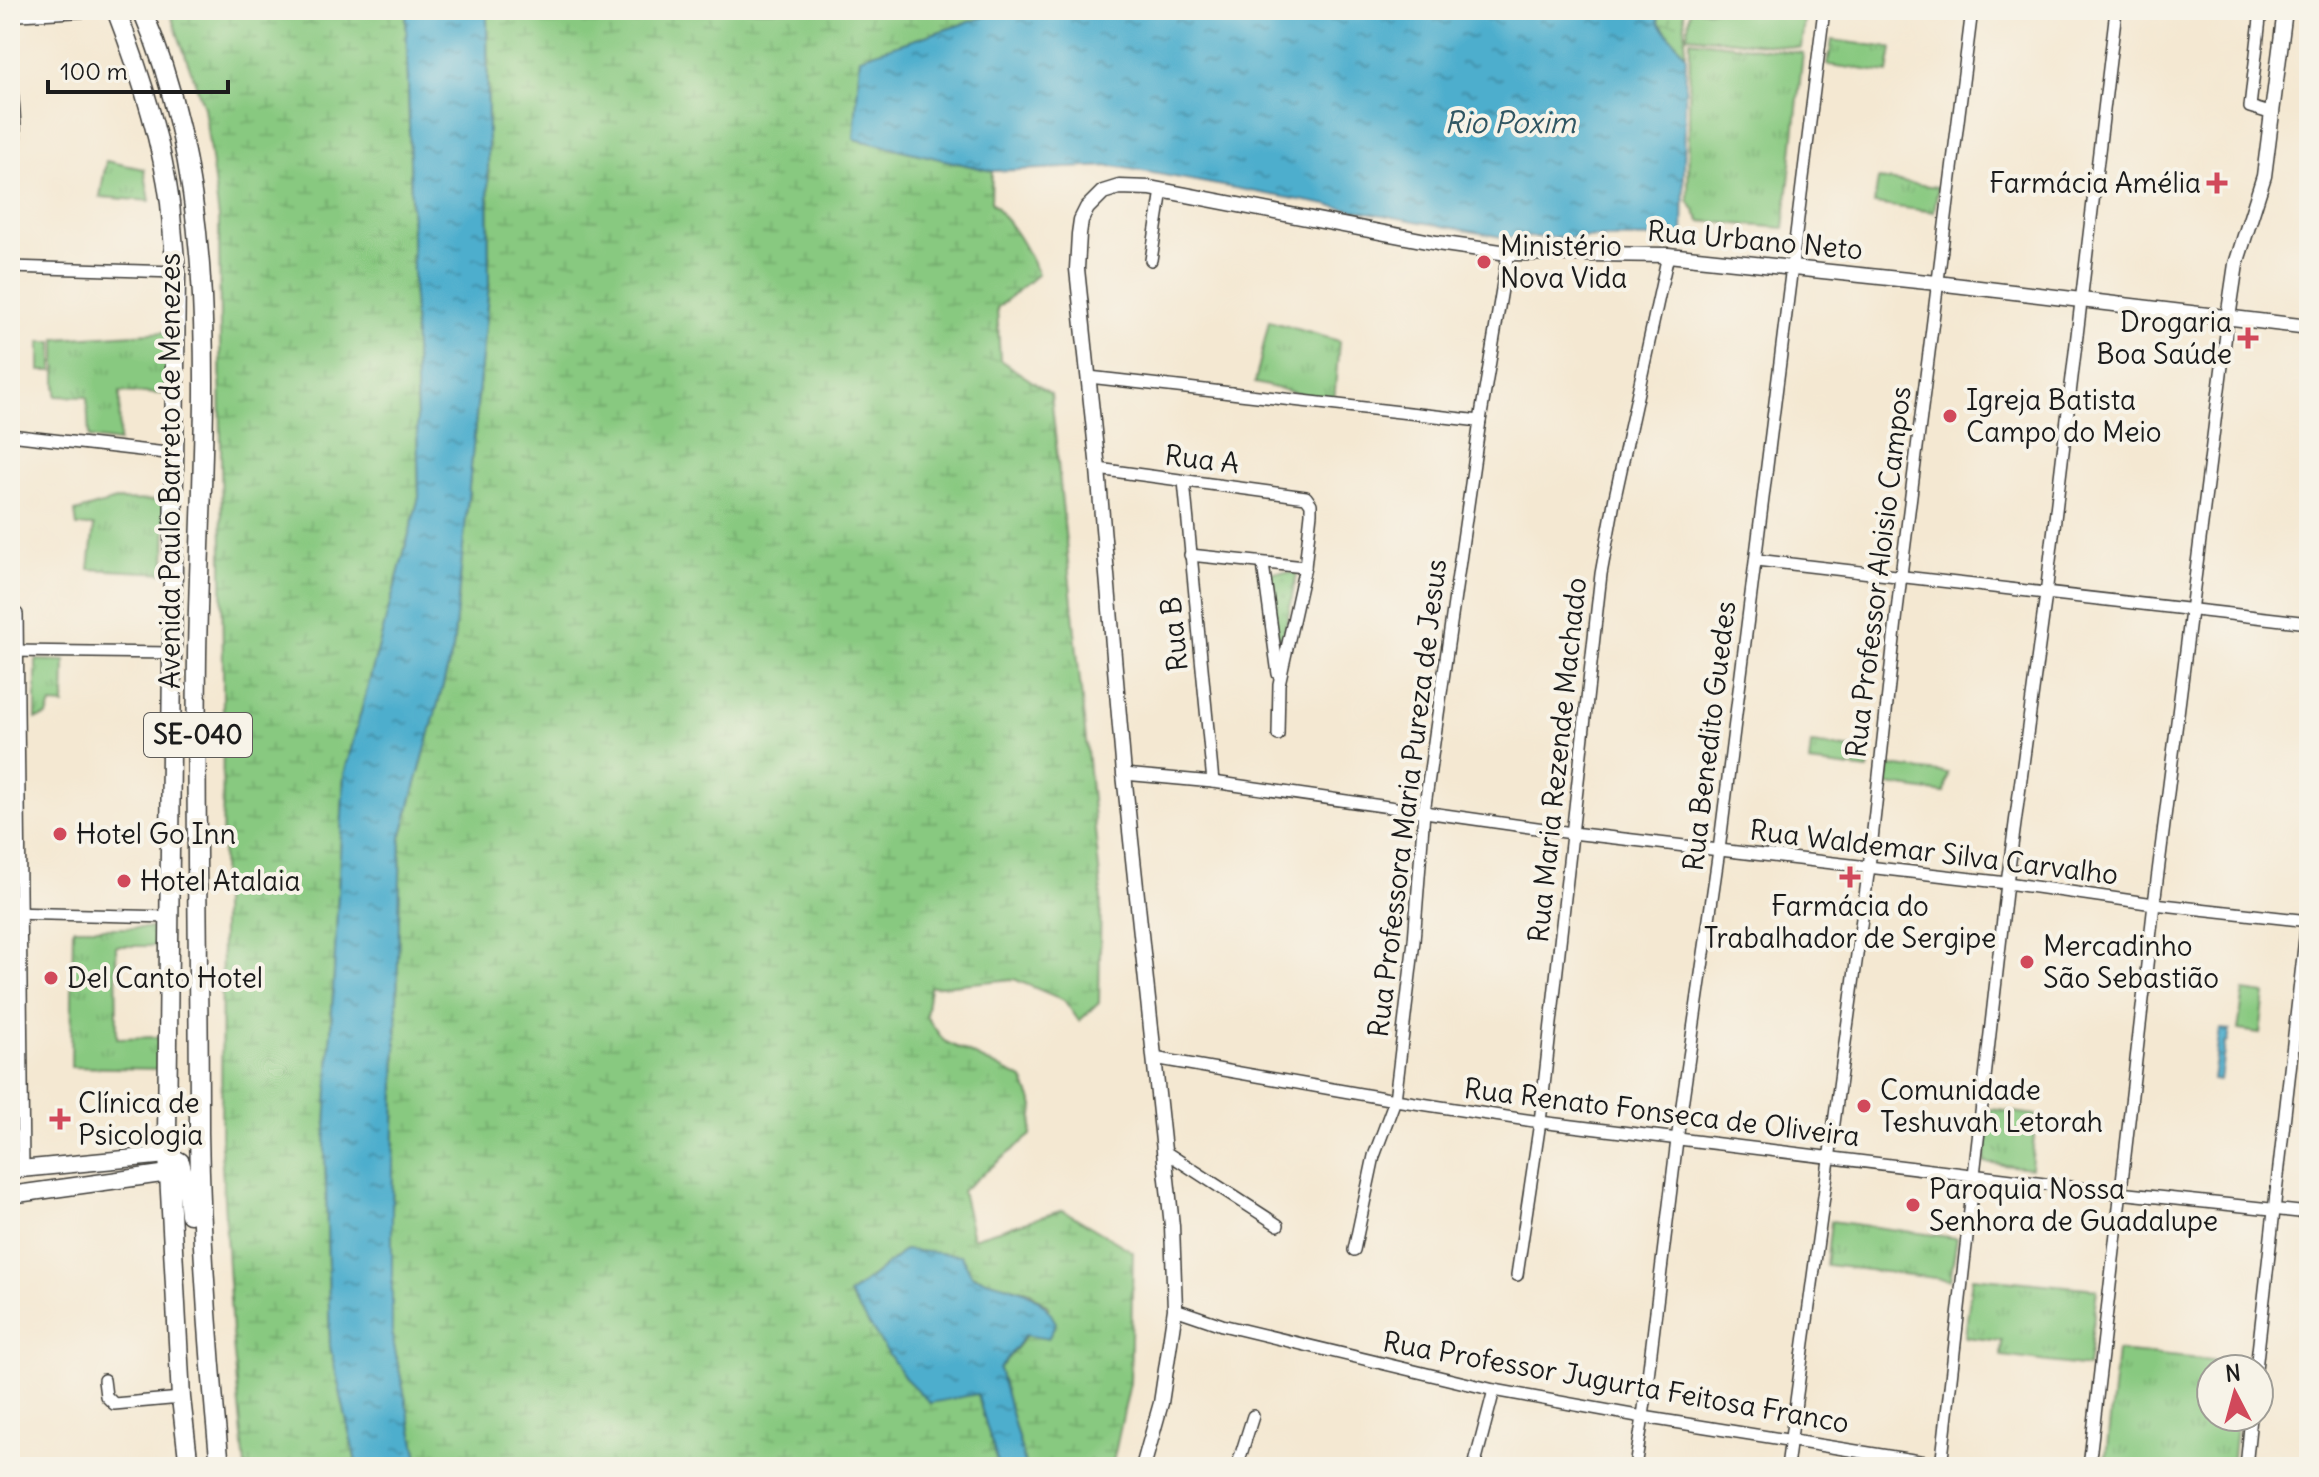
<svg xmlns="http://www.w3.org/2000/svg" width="2319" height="1477" viewBox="0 0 2319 1477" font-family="Delius,sans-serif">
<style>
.grass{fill:url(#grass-tufts);stroke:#52724e;stroke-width:2}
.wetland{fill:url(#wetland-marsh);stroke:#52724e;stroke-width:2}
.park{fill:url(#park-dots);stroke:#52724e;stroke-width:2}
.garden{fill:#88c980;stroke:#52724e;stroke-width:2}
.water{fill:url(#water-ripples);stroke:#356574;stroke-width:2}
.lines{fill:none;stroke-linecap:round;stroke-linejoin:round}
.minor-casing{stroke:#3c3b37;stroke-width:14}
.tertiary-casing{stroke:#3c3b37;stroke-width:17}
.secondary-casing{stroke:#3c3b37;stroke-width:19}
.primary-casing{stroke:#3c3b37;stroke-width:21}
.minor{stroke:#fff;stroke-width:11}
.tertiary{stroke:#fff;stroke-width:14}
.secondary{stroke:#fff;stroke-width:16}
.primary{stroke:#fff;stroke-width:18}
.poi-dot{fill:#d1495b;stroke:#f7f3e8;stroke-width:3}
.labels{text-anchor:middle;stroke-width:8;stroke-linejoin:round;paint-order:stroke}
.shield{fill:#f7f3e8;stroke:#5e5c59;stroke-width:2}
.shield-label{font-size:26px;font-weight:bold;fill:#1c1c1c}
.poi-label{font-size:28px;fill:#1c1c1c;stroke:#f7f3e8;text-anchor:start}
.street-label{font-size:28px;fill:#1c1c1c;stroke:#f7f3e8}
.water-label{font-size:30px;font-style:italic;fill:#305663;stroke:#f7f3e8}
</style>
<defs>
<pattern id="grass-tufts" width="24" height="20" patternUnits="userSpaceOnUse" patternTransform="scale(2)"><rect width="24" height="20" fill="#88c980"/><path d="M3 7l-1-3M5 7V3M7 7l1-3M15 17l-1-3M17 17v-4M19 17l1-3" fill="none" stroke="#75ac6e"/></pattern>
<pattern id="wetland-marsh" width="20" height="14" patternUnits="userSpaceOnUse" patternTransform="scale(2)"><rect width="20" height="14" fill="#88c980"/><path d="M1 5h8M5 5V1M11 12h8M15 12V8" fill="none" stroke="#75ac6e"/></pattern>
<pattern id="park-dots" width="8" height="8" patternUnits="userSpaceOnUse" patternTransform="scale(2)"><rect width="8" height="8" fill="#88c980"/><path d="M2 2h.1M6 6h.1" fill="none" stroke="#75ac6e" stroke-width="1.8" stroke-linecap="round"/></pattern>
<pattern id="water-ripples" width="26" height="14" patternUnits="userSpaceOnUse" patternTransform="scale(2)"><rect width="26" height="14" fill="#4eaecd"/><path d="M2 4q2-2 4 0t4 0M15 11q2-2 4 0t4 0" fill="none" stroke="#408da6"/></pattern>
</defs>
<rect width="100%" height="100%" fill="#f7f3e8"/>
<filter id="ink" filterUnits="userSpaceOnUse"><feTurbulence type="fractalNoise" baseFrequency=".0125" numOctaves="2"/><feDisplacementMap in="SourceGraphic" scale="16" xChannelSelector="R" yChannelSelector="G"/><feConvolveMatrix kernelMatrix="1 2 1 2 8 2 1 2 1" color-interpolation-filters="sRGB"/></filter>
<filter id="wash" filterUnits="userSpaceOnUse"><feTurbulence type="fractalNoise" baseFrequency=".006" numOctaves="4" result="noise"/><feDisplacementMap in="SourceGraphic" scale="32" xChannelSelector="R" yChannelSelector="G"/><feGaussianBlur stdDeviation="1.8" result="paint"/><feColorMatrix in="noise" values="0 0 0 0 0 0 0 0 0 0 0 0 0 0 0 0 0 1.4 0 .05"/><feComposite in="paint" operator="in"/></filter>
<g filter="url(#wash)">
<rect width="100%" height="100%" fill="#f4e8d2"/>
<g class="grass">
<polygon points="1690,40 1803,53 1784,228 1700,221 1688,200"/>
<polygon points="1832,40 1892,48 1888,73 1828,65"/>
<polygon points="106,161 144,169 150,201 100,197"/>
<polygon points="1878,179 1938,187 1934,212 1874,204"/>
<polygon points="1269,321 1339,341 1334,402 1255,383"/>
<polygon points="166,332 166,394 120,392 119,442 89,438 87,397 56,396 56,339"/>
<polygon points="116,500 166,501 165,573 89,569 94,526 77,526 75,512"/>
<polygon points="36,660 65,661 64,705 51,704 47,716 36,719"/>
<polygon points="1811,744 1870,751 1868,770 1809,763"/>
<polygon points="1889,766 1948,773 1945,793 1887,785"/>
<polygon points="73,928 158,928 157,946 116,946 117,1038 158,1037 158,1069 71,1067"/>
<polygon points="1991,1109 2036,1115 2031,1168 1984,1163"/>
<polygon points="1831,1221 1957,1238 1950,1280 1826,1265"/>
<polygon points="1972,1277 2097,1289 2088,1367 2001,1356 2002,1341 1965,1337"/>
<polygon points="2117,1351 2243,1363 2243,1369 2211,1369 2211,1417 2237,1417 2232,1467 2105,1467"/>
</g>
<g class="wetland">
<polygon points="169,10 406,10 419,497 344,775 325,1149 330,1346 357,1467 245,1467 232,1333 221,1150 223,679 219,218 204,107"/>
<path d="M487,10H1006L860,57L855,139L992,171L991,202C1013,225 1025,245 1038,274L997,308L1000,360L1051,394L1101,889L1099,1003L1079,1021L1064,1000L1014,979L930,987L926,1016L944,1041L1023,1079L1034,1106L1031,1135L962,1191L973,1238L1063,1210L1133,1252L1130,1383L1112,1467H1026L999,1369L1049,1307L1029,1291L994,1283L905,1250L849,1295L874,1332L977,1394L999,1467H420L392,1336V1210L401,838L453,648L489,285Z"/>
<polygon points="1657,10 1684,10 1686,55 1659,23"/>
</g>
<polygon class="park" points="1270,572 1297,573 1280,654"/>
<g class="garden">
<polygon points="1690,10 1805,10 1801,48 1687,36"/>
<rect x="40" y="342" width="13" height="29"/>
<polygon points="2244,991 2265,994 2260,1033 2238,1030"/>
</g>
<g class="water">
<polygon points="406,10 487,10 489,285 453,649 401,838 392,1210 392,1336 420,1467 357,1467 330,1346 325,1149 344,775 419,497"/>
<polygon points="1006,10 1657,10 1659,23 1686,55 1683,238 1502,237 1114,166 992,171 854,139 860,57"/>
<polygon points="2220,1029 2230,1030 2228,1042 2225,1043 2220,1081 2213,1080"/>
<path d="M905,1250L961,1255L972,1276C1008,1288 1038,1285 1056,1323L1048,1339L1025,1335L999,1369L1026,1467H999L977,1394L930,1403L905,1378L849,1295Z"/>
</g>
</g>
<g filter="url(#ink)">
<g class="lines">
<defs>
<g id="minor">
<polyline points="2261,10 2250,107 2273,114"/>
<path d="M10,76C17,124 17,160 10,209"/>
<polyline points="1151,260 1162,190"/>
<polyline points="10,267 176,272"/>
<polyline points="1089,377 1480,421"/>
<polyline points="10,435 175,454"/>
<polyline points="1098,469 1306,497 1311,504 1311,513 1305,567 1279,684 1278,735"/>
<polyline points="1184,481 1213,782"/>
<polyline points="1190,555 1305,567"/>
<polyline points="1756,560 2309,623"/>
<polyline points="1263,564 1278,674"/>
<polyline points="17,614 23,1170"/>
<polyline points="10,651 173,653"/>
<polyline points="1124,774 1213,782 1572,833 2007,883 2154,904 2309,921"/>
<polyline points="10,913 169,917"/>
<polyline points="1154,1058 1395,1100 1540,1122 2119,1193 2309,1213"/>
<polyline points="1164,1151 1278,1225"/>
<polyline points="1354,1250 1374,1156 1395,1100 1414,941 1424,812 1480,421 1508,253"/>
<polyline points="1517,1275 1540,1122 1601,574 1615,497 1668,255"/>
<polyline points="1175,1309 1222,1325 1494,1390 1643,1417 1957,1467"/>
<polyline points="2256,1369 2309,903"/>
<polyline points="104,1380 106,1396 114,1404 181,1398"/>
<polyline points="1237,1467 1253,1416"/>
<polyline points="1474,1467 1494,1390"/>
<polyline points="1635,1467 1643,1417 1677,1140 1719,850 1824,10"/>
<polyline points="1787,1467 1869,867 1901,575 1972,10"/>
<polyline points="1941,1467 2007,883 2046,594 2116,10"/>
<polyline points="2089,1467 2154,904 2228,318"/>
<polyline points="2246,1467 2251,1417"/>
</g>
<g id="tertiary">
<polyline points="10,14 83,10"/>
<polyline points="2228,318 2236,264 2264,176 2285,10"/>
<polyline points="1143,1467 1161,1403 1175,1309 1172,1226 1124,774 1098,469 1077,269 1079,234 1081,220 1087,208 1103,192 1119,187 1150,188 1437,243 1508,253 1668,255 1937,283 2309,327"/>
</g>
<g id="secondary">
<polyline points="10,1170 167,1155"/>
<polyline points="10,1195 169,1173"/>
</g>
<g id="primary">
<path d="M116,10C140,72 161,137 170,203C172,226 174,249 176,272L167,1136L181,1398L189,1467"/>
<path d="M142,10C229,211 200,441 197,655C195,814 199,973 199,1133C201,1244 209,1356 220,1467"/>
<polyline points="167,1155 180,1162 188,1194 190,1214"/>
</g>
</defs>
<use href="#minor" class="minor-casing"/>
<use href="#tertiary" class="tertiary-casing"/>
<use href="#secondary" class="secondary-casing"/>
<use href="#primary" class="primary-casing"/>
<use href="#minor" class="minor"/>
<use href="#tertiary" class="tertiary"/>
<use href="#secondary" class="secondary"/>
<use href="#primary" class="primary"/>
</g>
</g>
<g class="poi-dot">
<path d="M2213 171h8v8h8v8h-8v8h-8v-8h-8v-8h8z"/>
<circle cx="1484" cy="262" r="8"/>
<path d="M2244 326h8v8h8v8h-8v8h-8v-8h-8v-8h8z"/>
<circle cx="1950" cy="416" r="8"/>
<circle cx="60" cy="834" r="8"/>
<path d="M1846 865h8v8h8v8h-8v8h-8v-8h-8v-8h8z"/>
<circle cx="124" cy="881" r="8"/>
<circle cx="2027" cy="962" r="8"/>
<circle cx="51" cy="978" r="8"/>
<circle cx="1864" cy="1106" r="8"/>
<path d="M56 1107h8v8h8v8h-8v8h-8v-8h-8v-8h8z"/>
<circle cx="1913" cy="1205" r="8"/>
</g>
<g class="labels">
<rect class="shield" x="144" y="713" width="108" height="44" rx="6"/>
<g class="shield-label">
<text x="198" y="744">SE-040</text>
</g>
<g class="poi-label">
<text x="2201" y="193" text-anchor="end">Farmácia Amélia</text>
<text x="1500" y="256">Ministério<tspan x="1500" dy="32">Nova Vida</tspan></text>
<text x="2232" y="332" text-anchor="end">Drogaria<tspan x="2232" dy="32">Boa Saúde</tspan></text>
<text x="1966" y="410">Igreja Batista<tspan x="1966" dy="32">Campo do Meio</tspan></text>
<text x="76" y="844">Hotel Go Inn</text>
<text x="140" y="891">Hotel Atalaia</text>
<text x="1850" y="916" text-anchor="middle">Farmácia do<tspan x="1850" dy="32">Trabalhador de Sergipe</tspan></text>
<text x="2043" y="956">Mercadinho<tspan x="2043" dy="32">São Sebastião</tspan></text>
<text x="67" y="988">Del Canto Hotel</text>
<text x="1880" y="1100">Comunidade<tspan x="1880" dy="32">Teshuvah Letorah</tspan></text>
<text x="78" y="1113">Clínica de<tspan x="78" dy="32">Psicologia</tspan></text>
<text x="1929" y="1199">Paroquia Nossa<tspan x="1929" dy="32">Senhora de Guadalupe</tspan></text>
</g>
<g class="street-label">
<text transform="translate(1755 240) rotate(5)" y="10">Rua Urbano Neto</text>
<text transform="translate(1202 459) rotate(7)" y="10">Rua A</text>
<text transform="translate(170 471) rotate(-90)" y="10">Avenida Paulo Barreto de Menezes</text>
<text transform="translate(1878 572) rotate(-83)" y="10">Rua Professor Aloisio Campos</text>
<text transform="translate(1174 634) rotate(-96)" y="10">Rua B</text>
<text transform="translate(1709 736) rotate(-83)" y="10">Rua Benedito Guedes</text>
<text transform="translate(1557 760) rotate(-84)" y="10">Rua Maria Rezende Machado</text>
<text transform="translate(1407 798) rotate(-83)" y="10">Rua Professora Maria Pureza de Jesus</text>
<text transform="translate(1934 852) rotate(7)" y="10">Rua Waldemar Silva Carvalho</text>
<text transform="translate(1662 1112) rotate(7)" y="10">Rua Renato Fonseca de Oliveira</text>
<text transform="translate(1616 1382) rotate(10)" y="10">Rua Professor Jugurta Feitosa Franco</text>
</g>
<g class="water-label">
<text x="1510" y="133">Rio Poxim</text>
</g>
</g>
<rect width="2319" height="1477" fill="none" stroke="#f7f3e8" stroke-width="40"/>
<g transform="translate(2235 1393) rotate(354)"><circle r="38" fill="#f7f3e8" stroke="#9f9d96" stroke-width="2"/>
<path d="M0-6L14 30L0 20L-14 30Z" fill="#d1495b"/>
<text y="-12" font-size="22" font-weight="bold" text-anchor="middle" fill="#1c1c1c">N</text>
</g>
<path d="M48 80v12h180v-12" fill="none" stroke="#1c1c1c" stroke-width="4"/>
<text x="60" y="80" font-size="24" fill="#1c1c1c" stroke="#f7f3e8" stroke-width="6" paint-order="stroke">100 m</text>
</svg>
